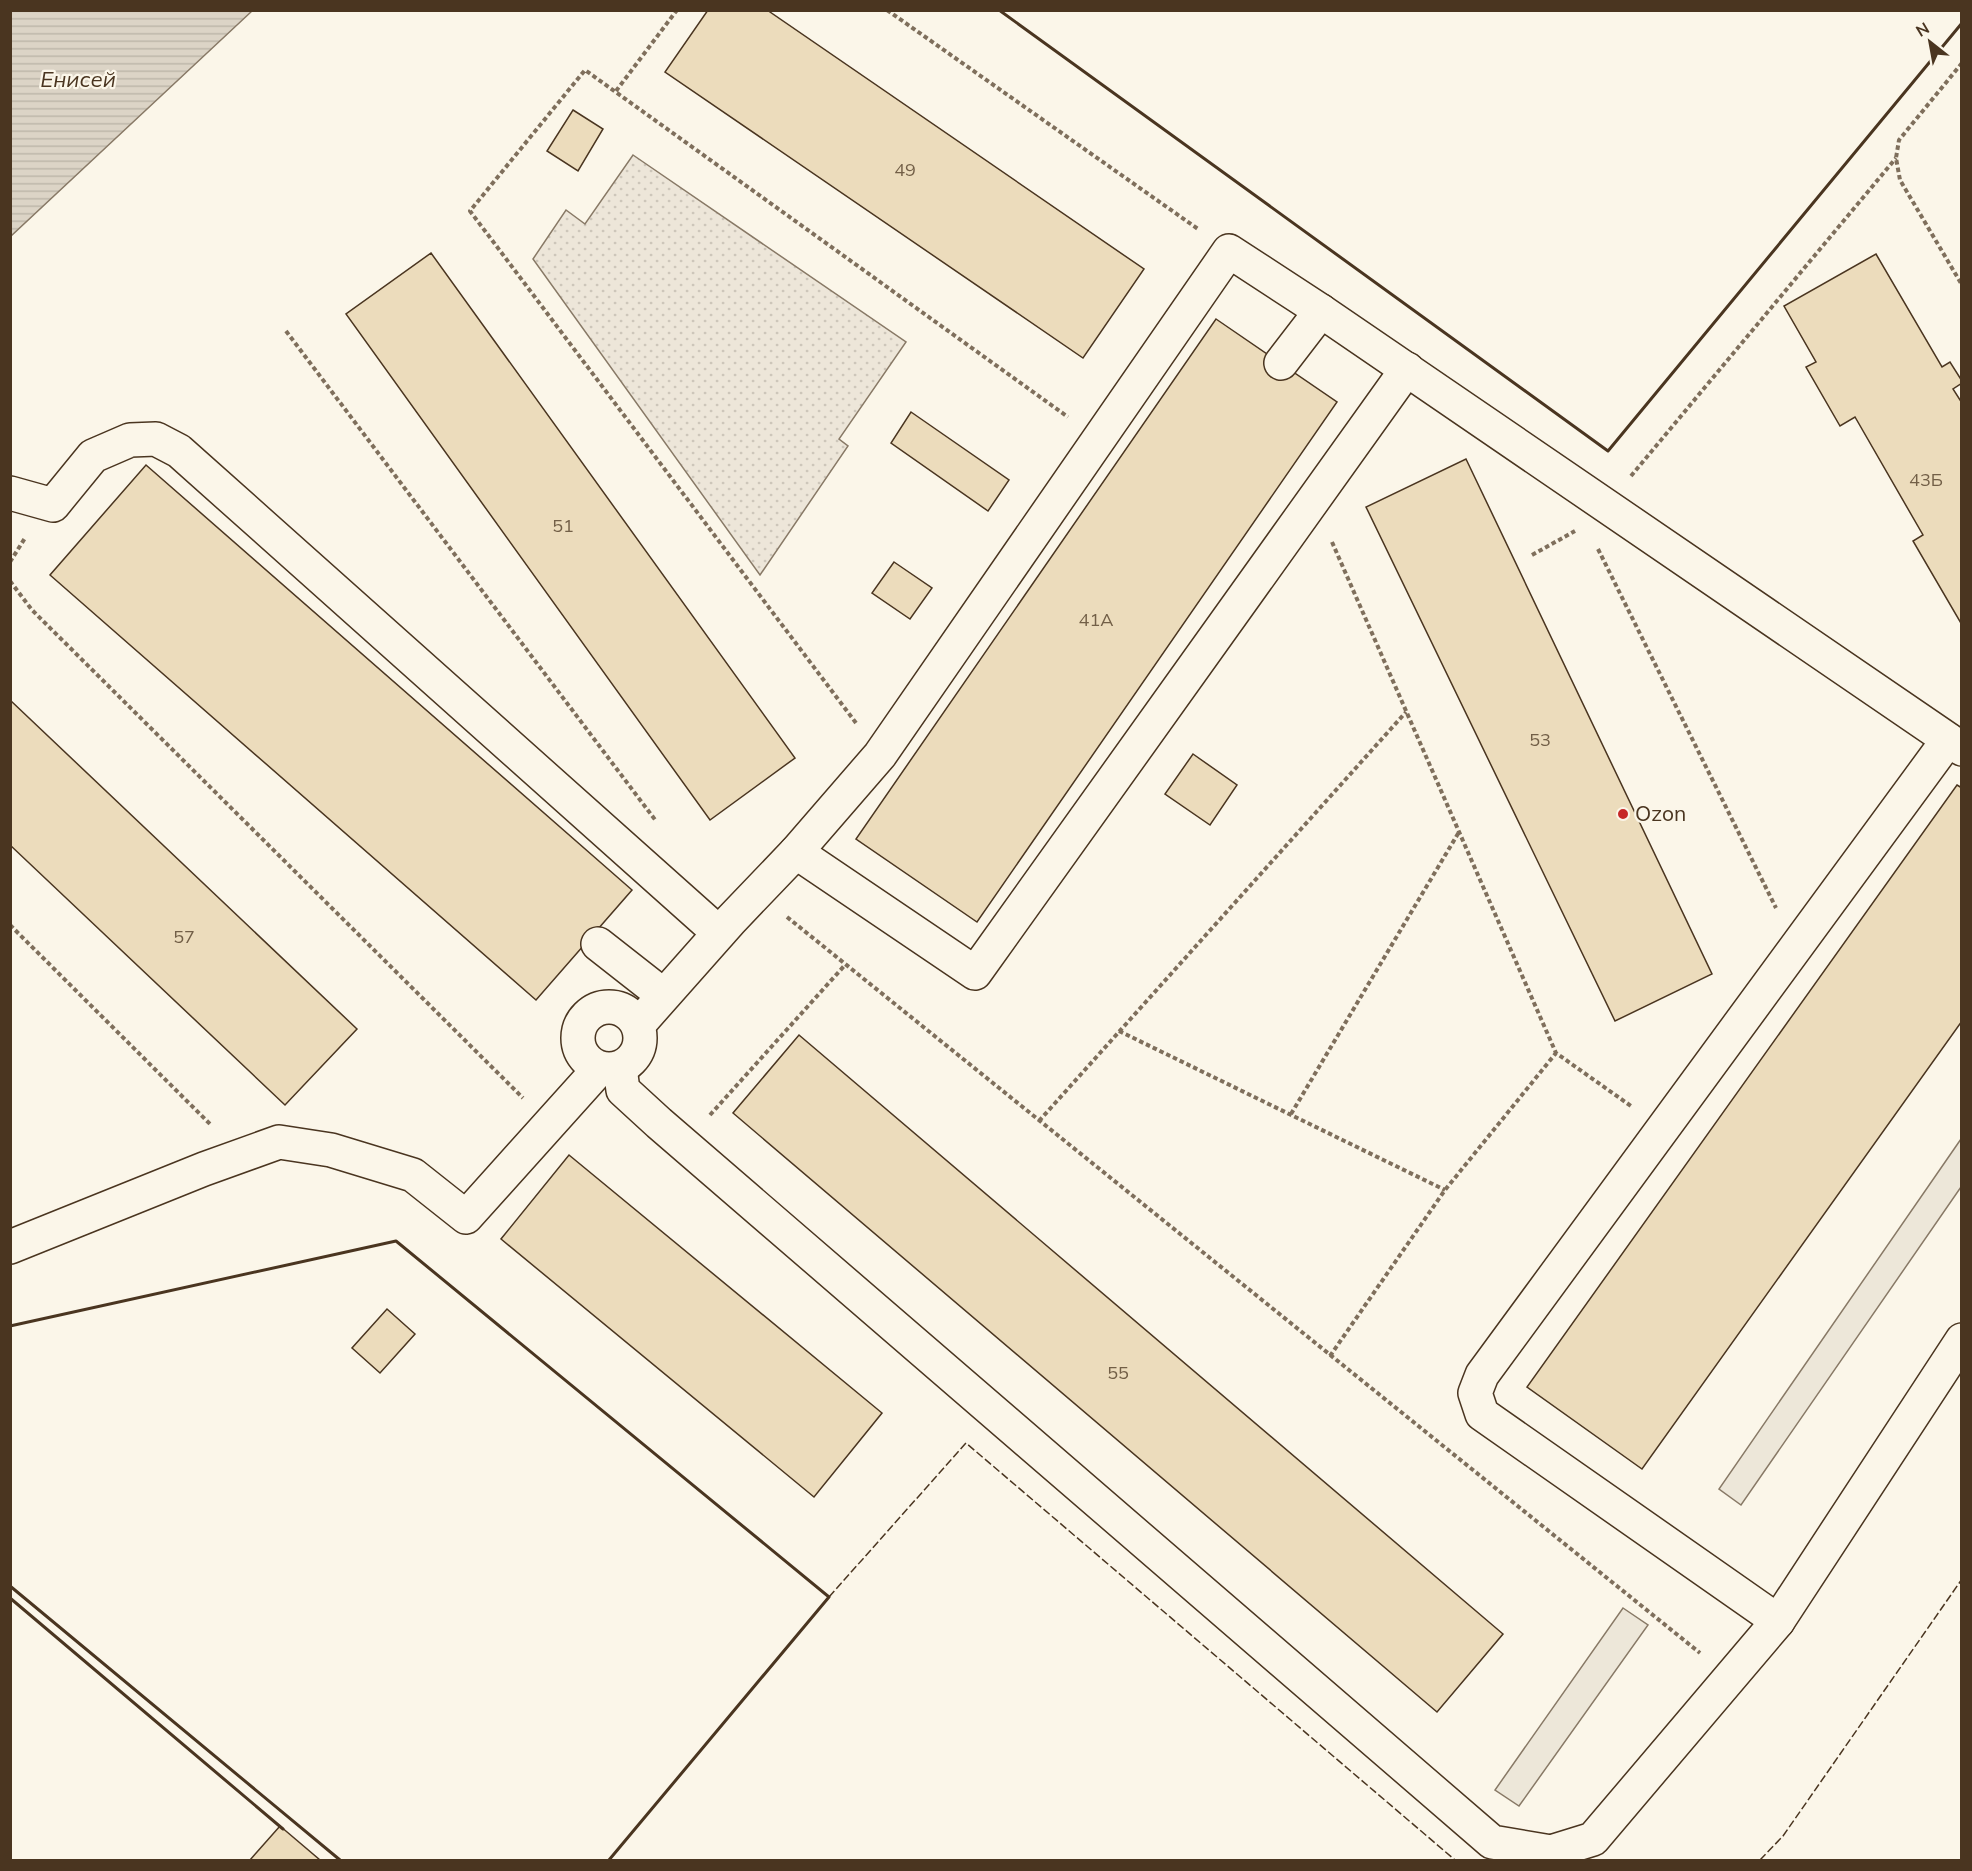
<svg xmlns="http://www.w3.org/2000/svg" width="1972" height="1871" viewBox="0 0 1972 1871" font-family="Mulish,sans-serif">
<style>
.grass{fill:url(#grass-dots);stroke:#887966;stroke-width:1.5}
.parking{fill:#ede7d9;stroke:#887966;stroke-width:1.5}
.water{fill:url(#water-rules);stroke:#887966;stroke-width:1.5}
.building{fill:#ecdcbc;stroke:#4a3520;stroke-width:1.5}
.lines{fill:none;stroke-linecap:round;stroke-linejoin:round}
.minor-casing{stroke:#4a3520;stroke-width:36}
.path{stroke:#7f6f5c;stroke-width:4;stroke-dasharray:4.5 3;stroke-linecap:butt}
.minor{stroke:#fbf6e9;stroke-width:33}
.fence{stroke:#4a3520;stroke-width:1.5;stroke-dasharray:8 3;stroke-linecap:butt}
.wall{stroke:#4a3520;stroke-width:3}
.poi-dot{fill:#c62828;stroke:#fbf6e9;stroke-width:2}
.labels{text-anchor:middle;stroke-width:4.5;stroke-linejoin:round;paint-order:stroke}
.number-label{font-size:18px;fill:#725f47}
.poi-label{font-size:21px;fill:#4a3520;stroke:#fbf6e9;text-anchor:start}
.water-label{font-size:22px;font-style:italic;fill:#4a3520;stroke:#fbf6e9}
</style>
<defs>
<pattern id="grass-dots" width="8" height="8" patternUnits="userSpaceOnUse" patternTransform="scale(1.5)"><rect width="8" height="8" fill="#ede6d9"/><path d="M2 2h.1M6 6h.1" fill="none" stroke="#cdc6ba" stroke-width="1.8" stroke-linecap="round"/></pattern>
<pattern id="water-rules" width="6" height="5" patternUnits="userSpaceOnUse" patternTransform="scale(1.5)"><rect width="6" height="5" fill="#dcd4c6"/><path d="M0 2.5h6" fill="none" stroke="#beb7aa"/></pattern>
</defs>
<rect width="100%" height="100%" fill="#fbf6e9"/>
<polygon class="grass" points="633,155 906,342 839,439 848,446 760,575 533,259 566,210 585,224"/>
<g class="parking">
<polygon points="1961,1139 1961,1187 1741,1505 1719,1489"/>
<polygon points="1623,1608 1648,1625 1519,1806 1495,1790"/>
</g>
<polygon class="water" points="11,10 252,10 252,11 11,236"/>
<g class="building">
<polygon points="708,10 767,10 1144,269 1083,358 665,72"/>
<polygon points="573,110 603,129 578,171 547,151"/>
<polygon points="431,253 795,758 710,820 346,314"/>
<polygon points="1876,254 1942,367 1950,362 1962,381 1962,383 1953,389 1962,403 1962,625 1913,541 1923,535 1855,417 1840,426 1806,367 1816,362 1784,306"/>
<polygon points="1216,319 1337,402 977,922 856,839"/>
<polygon points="911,412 1009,480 988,511 891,443"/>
<polygon points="1466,459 1712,974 1615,1021 1366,507"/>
<polygon points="146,465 632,890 536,1000 50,575"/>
<polygon points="894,562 932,588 910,619 872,593"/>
<polygon points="10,700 357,1029 285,1105 10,845"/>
<polygon points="1193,754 1237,785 1210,825 1165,794"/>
<polygon points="1957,785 1962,788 1962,1021 1642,1469 1527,1387"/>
<polygon points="799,1035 1503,1634 1437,1712 733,1113"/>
<polygon points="569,1155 882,1413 814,1497 501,1239"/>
<polygon points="387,1309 415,1334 380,1373 352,1348"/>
<polygon points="280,1826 320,1860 250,1860"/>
</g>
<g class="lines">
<defs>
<g id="minor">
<polyline points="1281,363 1321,311"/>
<polyline points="10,493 53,505 93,456 130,440 156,439 179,451 719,933"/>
<polyline points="796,852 975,973 1407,369"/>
<polyline points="598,944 663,995"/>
<circle cx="609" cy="1038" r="31"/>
<polyline points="638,1025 731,920 796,852 880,755 1229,251 1321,311 1962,749"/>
<polyline points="620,1068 623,1090 659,1123 1492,1842 1551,1852 1593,1839 1778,1621 1962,1340"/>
<polyline points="10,1247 204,1169 279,1142 331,1150 413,1175 466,1217 599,1069"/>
<polyline points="1778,1621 1482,1414 1475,1393 1482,1375 1948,740"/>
</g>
</defs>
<use href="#minor" class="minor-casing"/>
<g class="path">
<polyline points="887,10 1198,229"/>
<polyline points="1962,63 1899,140 1896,158 1900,180 1962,285"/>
<polyline points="616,91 677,10"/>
<polyline points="286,331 656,821"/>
<polyline points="1631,476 1896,158"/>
<polyline points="1332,542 1556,1053 1631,1106"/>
<polyline points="1598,549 1776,908"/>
<polyline points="1532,555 1575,531"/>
<polyline points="10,562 25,538"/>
<polyline points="10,581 32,610 523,1098"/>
<polyline points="856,723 470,211 585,70 1068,417"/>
<polyline points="787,917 1700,1653"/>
<polyline points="10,925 212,1126"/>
<polyline points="1119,1031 1445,1190"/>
<polyline points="1291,1114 1459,832"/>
<polyline points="710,1115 845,965"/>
<polyline points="1039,1121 1406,712"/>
<polyline points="1330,1356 1445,1190 1556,1053"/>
</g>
<use href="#minor" class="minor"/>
<g class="fence">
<polyline points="829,1597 966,1443 1455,1860"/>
<polyline points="1760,1860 1783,1836 1962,1579"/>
</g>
<g class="wall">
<polyline points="999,10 1608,451 1962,23"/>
<polyline points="10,1326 396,1241 829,1597 609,1860"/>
<polyline points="10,1586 340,1860"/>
<polyline points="10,1598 283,1829"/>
</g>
</g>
<circle class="poi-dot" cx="1623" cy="814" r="6"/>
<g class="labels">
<g class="number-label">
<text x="905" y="176">49</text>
<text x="1926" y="486">43Б</text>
<text x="563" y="532">51</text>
<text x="1096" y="626">41А</text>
<text x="1540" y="746">53</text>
<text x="184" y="943">57</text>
<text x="1118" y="1379">55</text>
</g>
<g class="poi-label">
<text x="1635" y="821">Ozon</text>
</g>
<g class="water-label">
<text x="78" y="87">Енисей</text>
</g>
</g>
<rect width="1972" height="1871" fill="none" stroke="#4a3520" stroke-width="24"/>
<g transform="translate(1930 42) rotate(329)" stroke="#fbf6e9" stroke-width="4.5" paint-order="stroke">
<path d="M0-4.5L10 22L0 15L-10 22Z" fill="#4a3520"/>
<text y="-9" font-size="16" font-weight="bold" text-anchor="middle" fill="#4a3520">N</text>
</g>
</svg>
